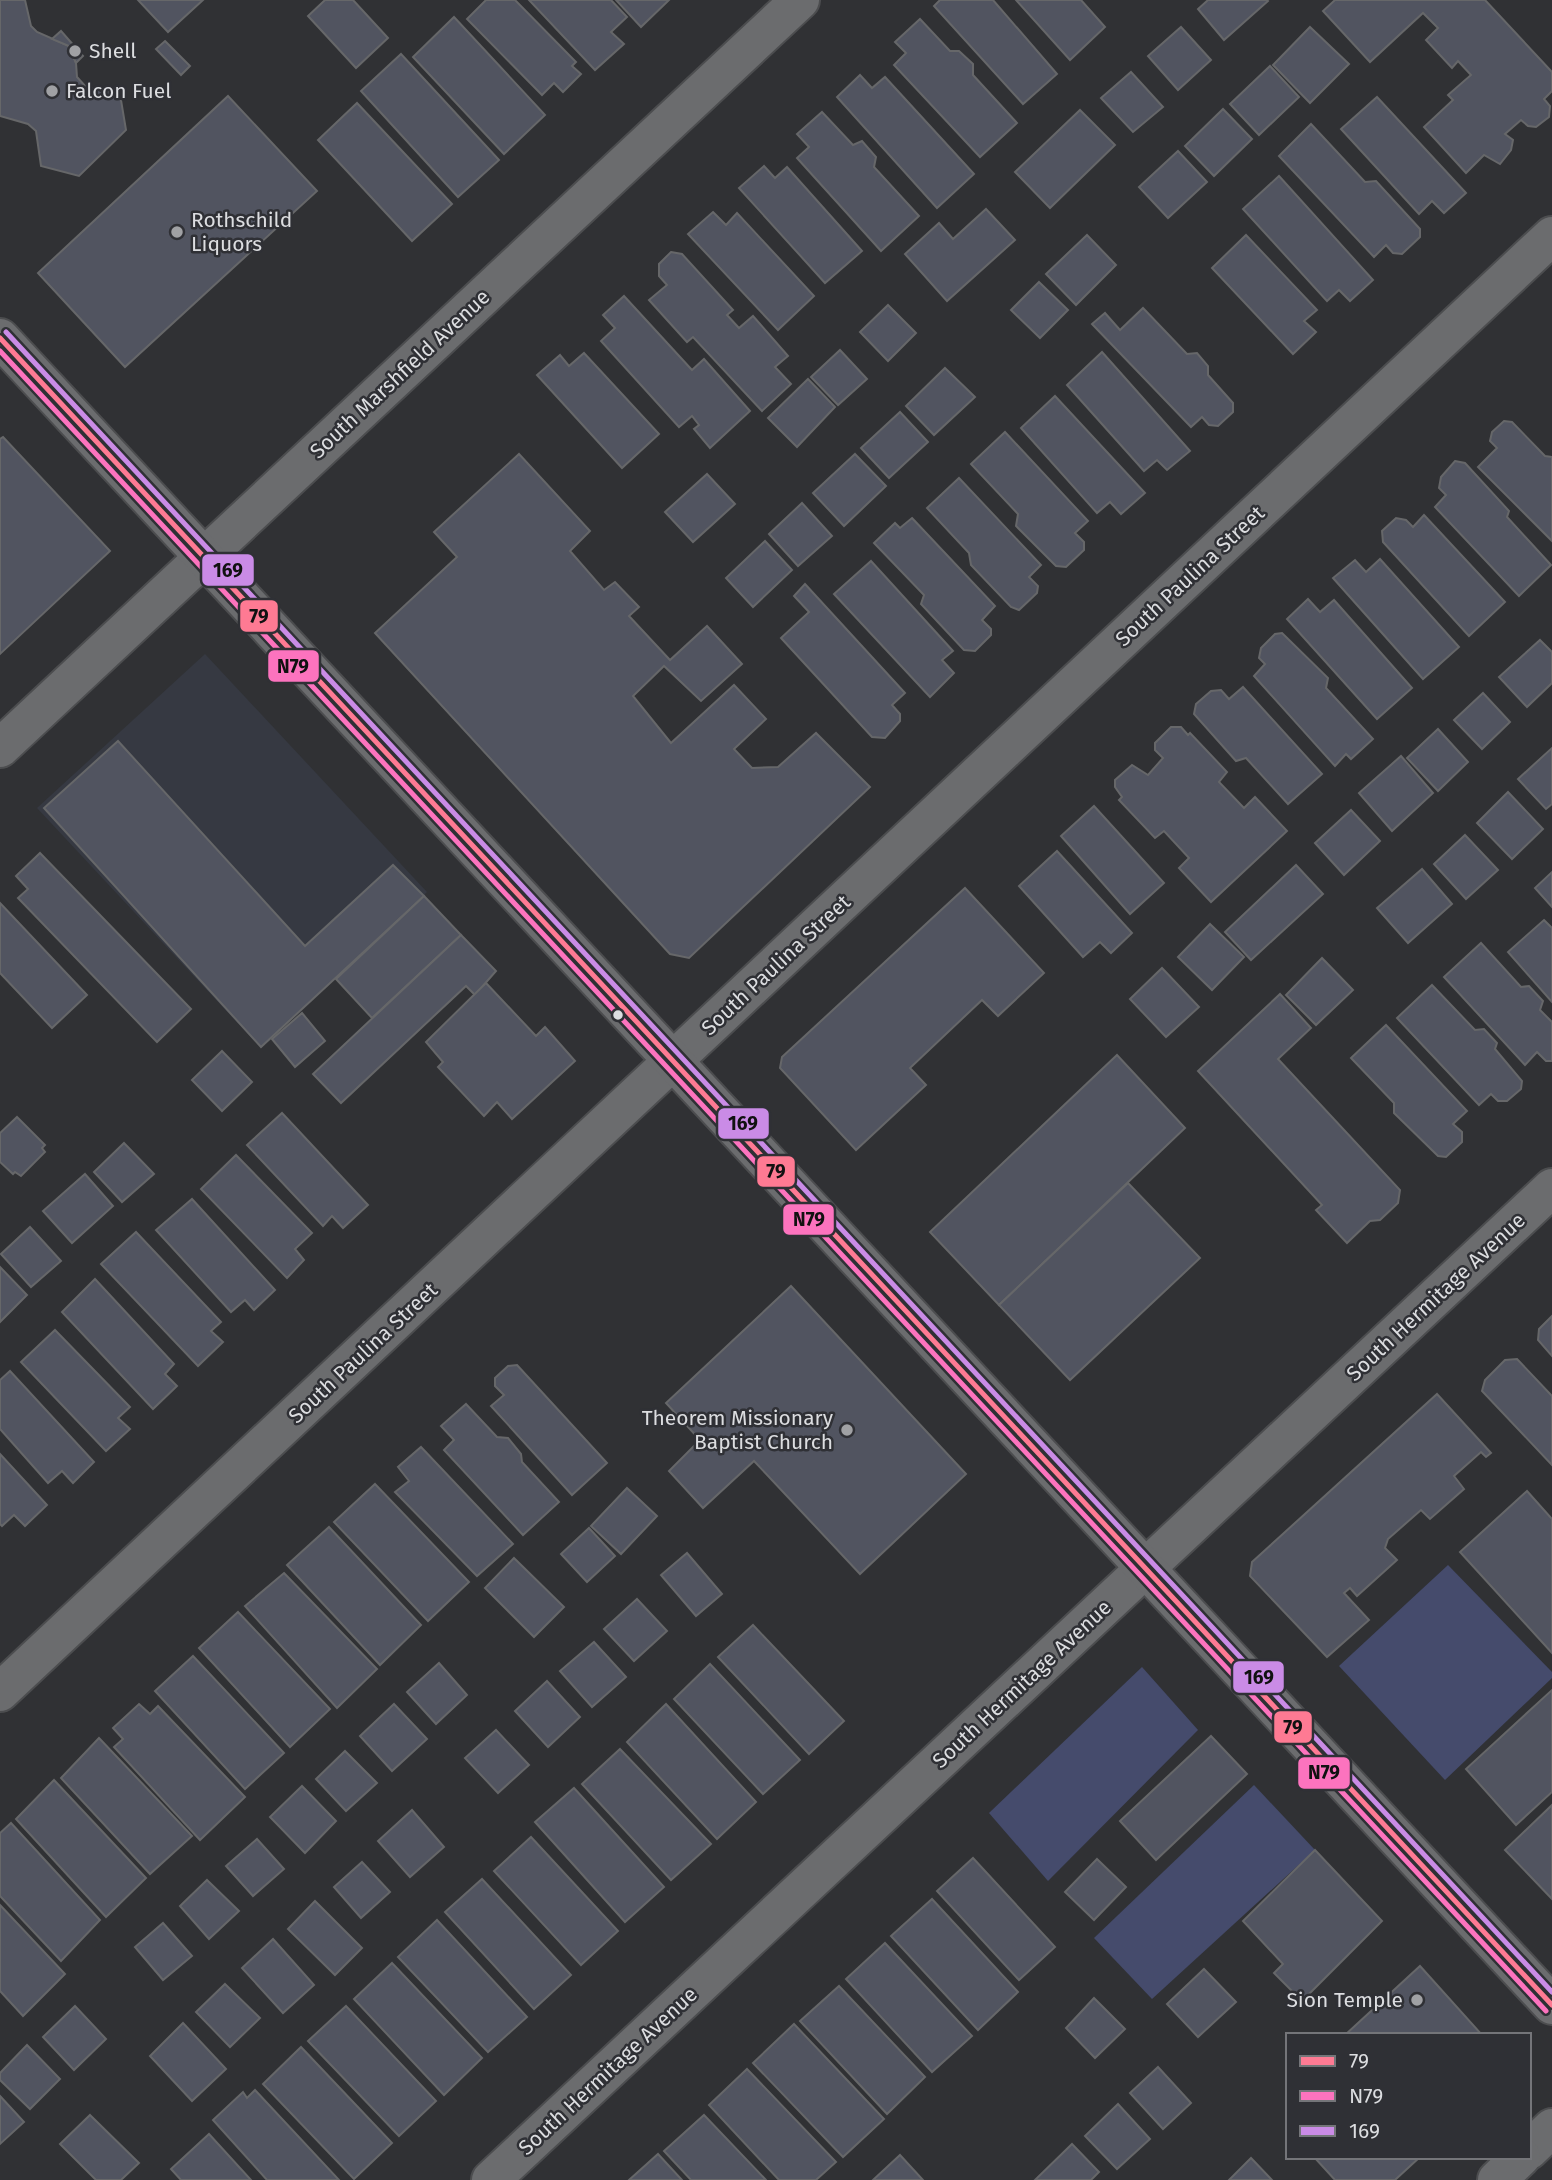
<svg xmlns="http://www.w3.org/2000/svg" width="1552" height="2180" viewBox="0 0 1552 2180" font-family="'Fira Sans',sans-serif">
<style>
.built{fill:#363942}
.green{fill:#454b6c}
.building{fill:#515460;stroke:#666769;stroke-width:2}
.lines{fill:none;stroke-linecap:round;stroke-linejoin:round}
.minor-casing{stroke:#4c4d4f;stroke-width:42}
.secondary-casing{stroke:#4c4d4f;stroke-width:42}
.minor{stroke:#6b6c6e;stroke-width:38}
.secondary{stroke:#6b6c6e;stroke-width:38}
.bus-1-casing{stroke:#2f3035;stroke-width:10}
.bus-2-casing{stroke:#2f3035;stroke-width:10}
.bus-3-casing{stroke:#2f3035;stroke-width:10}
.bus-1{stroke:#fe7a93;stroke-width:5}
.bus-2{stroke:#fc73be;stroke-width:5}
.bus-3{stroke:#ca8be6;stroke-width:5}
.poi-dot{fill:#a0a1a4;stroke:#2f3035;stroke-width:2.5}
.bus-dot{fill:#dcdde0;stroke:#2f3035;stroke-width:2.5}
.labels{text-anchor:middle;stroke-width:5;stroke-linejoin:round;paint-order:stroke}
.poi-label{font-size:21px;fill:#dcdde0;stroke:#2f3035;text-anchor:start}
.street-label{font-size:21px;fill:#dcdde0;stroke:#2f3035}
.line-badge{stroke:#2f3035;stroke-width:2.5}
.pale-badge-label{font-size:19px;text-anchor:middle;font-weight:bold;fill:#111}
</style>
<rect width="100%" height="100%" fill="#303134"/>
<polygon class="built" points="205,654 427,892 261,1048 37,808"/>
<g class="green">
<polygon points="1448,1565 1552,1672 1552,1678 1445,1780 1339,1666"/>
<polygon points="1142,1667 1198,1730 1048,1881 989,1813"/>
<polygon points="1254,1785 1315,1850 1152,1999 1094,1938"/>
</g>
<g class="building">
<polygon points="0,0 25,0 31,26 37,32 69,46 76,63 77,77 86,87 120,94 126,130 79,176 41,166 36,131 28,124 0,116"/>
<polygon points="138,0 203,0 168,32"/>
<polygon points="325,0 353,0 388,38 356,68 308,16"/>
<polygon points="486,0 515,0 576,62 572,66 581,74 563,92 554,83 542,95 467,19"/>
<polygon points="529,0 611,0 627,17 611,32 624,44 595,70"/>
<polygon points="616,0 669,0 641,27"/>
<polygon points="940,0 993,0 1057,74 1023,104 934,6"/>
<polygon points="1016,0 1081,0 1105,27 1070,60"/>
<polygon points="1208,0 1267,0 1268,1 1224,40 1198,9"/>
<polygon points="1335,0 1485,0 1552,72 1552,91 1544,99 1550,106 1549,117 1536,127 1528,126 1521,120 1505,134 1513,140 1511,150 1500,164 1484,155 1466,173 1424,127 1453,100 1448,95 1471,75 1458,61 1452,68 1426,40 1438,28 1423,13 1370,62 1323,11"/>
<polygon points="454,17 545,115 504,154 413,57"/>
<polygon points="920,19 950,51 959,51 973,64 973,75 1017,123 980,157 894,65 906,53 895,42"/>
<polygon points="1181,27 1211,60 1178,90 1148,56"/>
<polygon points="1310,27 1349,64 1310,103 1273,65"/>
<polygon points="61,31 83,56 76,63 69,46 52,39"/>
<polygon points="165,41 190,66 181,75 156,49"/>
<polygon points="401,54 499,160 458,197 361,91"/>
<polygon points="1270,66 1299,97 1259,135 1230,104"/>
<polygon points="1131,72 1163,107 1133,132 1101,98"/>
<polygon points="860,75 872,88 885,77 974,174 937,208 837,97"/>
<polygon points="228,96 317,191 125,367 38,273"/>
<polygon points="1377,97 1466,193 1444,213 1432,201 1419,214 1341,129"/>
<polygon points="357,103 452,204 412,241 318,140"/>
<polygon points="1223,109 1252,139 1214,176 1185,146"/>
<polygon points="1080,110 1115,145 1050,208 1015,172"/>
<polygon points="822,112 853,145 862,141 876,157 874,167 919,216 881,251 797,158 809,147 797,134"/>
<polygon points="1311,124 1365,182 1376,181 1420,229 1420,237 1402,254 1393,253 1386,245 1374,257 1279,156"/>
<polygon points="1178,151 1207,182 1168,218 1139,187"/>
<polygon points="764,166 775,178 787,167 862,251 825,283 739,188"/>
<polygon points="1279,176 1373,280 1350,301 1339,290 1327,301 1243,209"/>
<polygon points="986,209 1015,240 947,301 905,254 939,223 953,239"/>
<polygon points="713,212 726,225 737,213 814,296 778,330 688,234"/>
<polygon points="1087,235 1116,265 1076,305 1046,274"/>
<polygon points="1246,235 1317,310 1304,321 1316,332 1293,354 1212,268"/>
<polygon points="671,252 682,254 733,310 727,315 739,328 753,316 788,356 775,367 791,384 762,411 693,337 687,342 649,300 667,285 659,276 659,264"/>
<polygon points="1039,282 1068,310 1040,338 1011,310"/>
<polygon points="624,296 692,370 704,359 750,411 710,448 694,429 699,425 692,416 679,427 601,341 615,328 603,315"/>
<polygon points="888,305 916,333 888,361 860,332"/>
<polygon points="1143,308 1187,354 1197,353 1208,366 1208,375 1233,403 1233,412 1218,426 1209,425 1202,417 1191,427 1092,324 1105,313 1120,330"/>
<polygon points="840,350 867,379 838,405 811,377"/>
<polygon points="1102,352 1190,451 1167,470 1157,460 1144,471 1067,385"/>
<polygon points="584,353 659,434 622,468 537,375 560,355 569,366"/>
<polygon points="945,368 975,397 934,435 906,406"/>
<polygon points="808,379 835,407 797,447 768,418"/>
<polygon points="1055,396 1145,493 1121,514 1110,502 1097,513 1021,428"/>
<polygon points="900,412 928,442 889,478 861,448"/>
<polygon points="1504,421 1512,422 1545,456 1552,457 1552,541 1478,467 1497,448 1490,441 1492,432"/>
<polygon points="1005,432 1088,521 1075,533 1084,542 1084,550 1066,567 1056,566 1016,526 1018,514 971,464"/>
<polygon points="3,437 110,551 0,654 0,439"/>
<polygon points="519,454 590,531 570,551 604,590 615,582 639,607 629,616 670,660 707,626 742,664 701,701 664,666 633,696 671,743 734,685 766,719 734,749 752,768 778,767 816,733 870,787 689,958 670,954 375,633 457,557 434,532"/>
<polygon points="855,454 886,486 844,526 813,493"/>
<polygon points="1455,461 1465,463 1509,511 1507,517 1551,565 1519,596 1435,507 1446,495 1439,488 1441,477"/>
<polygon points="707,474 735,504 693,542 665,512"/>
<polygon points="959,478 1041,565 1029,577 1038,586 1037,593 1019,610 1011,607 971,565 969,553 927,508"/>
<polygon points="802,503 832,536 798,566 769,534"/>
<polygon points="1424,515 1505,602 1469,636 1383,542 1382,531 1396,518 1406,520 1413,527"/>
<polygon points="912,518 995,606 982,620 991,629 991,635 975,651 964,650 921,604 924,595 874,543 895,523 900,528"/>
<polygon points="765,541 792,570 753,607 726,578"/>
<polygon points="1380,559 1459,647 1423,679 1333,578 1355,560 1366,572"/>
<polygon points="871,561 953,651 942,660 954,673 930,697 834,594"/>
<polygon points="805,584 905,693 892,705 900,714 900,721 885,738 872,737 781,638 809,612 794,596"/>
<polygon points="1308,599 1320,612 1334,600 1412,688 1377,719 1287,619"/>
<polygon points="1282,633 1328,678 1326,688 1373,739 1351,759 1346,754 1335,766 1254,676 1265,664 1259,658 1261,648 1275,634"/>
<polygon points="1540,640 1552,652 1552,683 1527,707 1499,677"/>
<polygon points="1243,687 1322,774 1288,804 1246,758 1236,761 1194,714 1196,704 1211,691 1221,690 1229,699"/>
<polygon points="1483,693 1510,722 1482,749 1454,720"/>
<polygon points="1171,727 1181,727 1188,735 1190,733 1227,772 1219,782 1244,808 1255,797 1287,831 1211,902 1179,868 1189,858 1164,831 1155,838 1119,800 1122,797 1115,787 1115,780 1132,765 1148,775 1163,758 1155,750 1155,743"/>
<polygon points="1438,729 1468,762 1438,791 1407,758"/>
<polygon points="118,741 305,946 393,865 424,896 261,1047 44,808"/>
<polygon points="1552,748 1552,804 1546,809 1518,779"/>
<polygon points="1401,756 1433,793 1392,831 1359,793"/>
<polygon points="1508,792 1543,829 1512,859 1477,823"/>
<polygon points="1094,806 1164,883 1130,914 1061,836"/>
<polygon points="1351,810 1380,841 1344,875 1315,843"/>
<polygon points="1465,835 1498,870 1466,899 1434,864"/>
<polygon points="1057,851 1132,933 1111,953 1100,942 1083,957 1019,886"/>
<polygon points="40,853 191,1009 157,1042 18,898 28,889 16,876"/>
<polygon points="1296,865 1323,894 1251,960 1225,932"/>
<polygon points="1422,869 1452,904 1408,943 1377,908"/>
<polygon points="1552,872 1552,907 1535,888"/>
<polygon points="965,888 1044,973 998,1016 982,1000 910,1068 926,1085 856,1150 780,1068 782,1057"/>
<polygon points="424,896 461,935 372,1018 336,979"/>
<polygon points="0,903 87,995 52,1028 0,973"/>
<polygon points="1544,920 1552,928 1552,1002 1508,952"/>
<polygon points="1210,924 1244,957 1212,990 1178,957"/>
<polygon points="461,935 496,971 475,995 466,986 341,1103 313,1074"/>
<polygon points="1481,943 1521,987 1529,986 1543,1001 1540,1010 1552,1022 1552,1061 1546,1061 1537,1052 1525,1065 1444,977"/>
<polygon points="1322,958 1353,990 1316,1025 1286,995"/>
<polygon points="1162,968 1199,1007 1166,1037 1130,999"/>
<polygon points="486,983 536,1036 545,1027 575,1061 512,1119 497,1102 484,1116 438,1067 443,1062 426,1042"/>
<polygon points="1432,985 1475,1030 1484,1029 1497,1043 1495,1049 1522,1081 1521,1089 1507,1101 1498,1101 1491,1094 1479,1105 1397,1018"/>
<polygon points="1280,994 1311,1028 1278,1059 1400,1190 1398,1203 1380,1220 1370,1221 1347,1243 1316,1210 1322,1205 1198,1071"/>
<polygon points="302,1013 325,1041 295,1067 272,1039"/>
<polygon points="1386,1025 1467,1111 1453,1124 1462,1132 1462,1142 1446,1157 1438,1156 1394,1113 1394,1103 1351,1058"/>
<polygon points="222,1051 252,1082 222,1111 192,1080"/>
<polygon points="1117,1055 1185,1128 999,1305 930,1232"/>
<polygon points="282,1113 368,1205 343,1228 332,1216 323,1226 247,1145"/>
<polygon points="17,1117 45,1145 42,1148 45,1152 21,1176 15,1172 13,1174 0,1162 0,1133"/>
<polygon points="124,1143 154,1174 122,1202 94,1172"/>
<polygon points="236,1155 312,1233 295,1249 304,1260 287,1278 201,1189"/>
<polygon points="85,1174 113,1206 72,1243 43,1211"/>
<polygon points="1128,1183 1200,1258 1070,1380 999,1305"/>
<polygon points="192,1199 275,1290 254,1310 245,1300 231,1312 156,1230"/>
<polygon points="30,1227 61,1261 31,1287 1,1254"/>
<polygon points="136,1232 221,1322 211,1331 223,1342 198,1366 101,1264"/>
<polygon points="0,1267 27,1295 0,1322"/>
<polygon points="95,1279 174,1364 165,1374 177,1386 153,1409 62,1312"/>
<polygon points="791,1286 966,1474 860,1574 754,1461 703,1508 669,1471 700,1440 666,1403"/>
<polygon points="1552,1316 1552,1356 1538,1340 1539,1329"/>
<polygon points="55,1330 130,1407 118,1418 130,1429 106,1451 21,1362"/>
<polygon points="1517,1359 1552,1396 1552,1465 1482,1391 1485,1380 1505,1360"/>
<polygon points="517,1365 607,1463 572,1495 491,1406 504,1395 495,1386 495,1378 508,1366"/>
<polygon points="10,1371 94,1462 73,1483 62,1471 48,1483 0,1429 0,1380"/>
<polygon points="1437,1394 1491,1453 1486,1457 1481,1452 1454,1476 1464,1489 1430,1519 1421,1510 1388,1539 1385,1548 1397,1560 1357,1596 1350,1588 1344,1593 1369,1620 1327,1657 1250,1576 1252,1562"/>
<polygon points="466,1404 497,1437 508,1438 521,1454 522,1462 559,1502 523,1535 444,1450 454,1440 441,1426"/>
<polygon points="421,1447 513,1544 477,1576 395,1492 409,1481 398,1467"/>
<polygon points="0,1454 47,1505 25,1526 14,1515 2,1526 0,1524"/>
<polygon points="375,1484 469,1582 428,1621 334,1522"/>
<polygon points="627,1488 657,1516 621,1554 591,1526"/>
<polygon points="1527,1491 1552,1519 1552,1653 1460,1552"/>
<polygon points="329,1527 421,1625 380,1665 287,1565"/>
<polygon points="589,1528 615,1556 587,1582 561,1554"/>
<polygon points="687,1553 722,1594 696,1616 661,1575"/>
<polygon points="514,1558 564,1607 534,1637 485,1588"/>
<polygon points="284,1573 377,1669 337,1708 245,1606"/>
<polygon points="637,1599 667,1631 634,1661 604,1629"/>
<polygon points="238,1612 330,1709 290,1747 199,1648"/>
<polygon points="753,1625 844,1721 809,1754 718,1657"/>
<polygon points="594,1642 626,1677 592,1707 560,1671"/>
<polygon points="193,1656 284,1753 245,1789 155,1691"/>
<polygon points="439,1663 467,1695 436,1724 407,1692"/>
<polygon points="710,1664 800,1760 763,1794 674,1699"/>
<polygon points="547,1681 580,1717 548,1747 515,1711"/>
<polygon points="1552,1690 1552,1792 1516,1825 1466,1769"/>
<polygon points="139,1704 150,1714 158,1706 245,1797 200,1840 114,1747 123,1739 113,1728"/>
<polygon points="394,1704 427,1739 392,1771 360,1736"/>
<polygon points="666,1704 756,1802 717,1839 627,1742"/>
<polygon points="496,1730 529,1765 498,1793 465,1758"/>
<polygon points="1211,1736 1247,1774 1156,1860 1120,1821"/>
<polygon points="99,1738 192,1836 150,1874 61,1778"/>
<polygon points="620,1749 711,1844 671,1880 582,1784"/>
<polygon points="345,1751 377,1783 346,1811 316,1779"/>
<polygon points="54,1780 146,1878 106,1917 16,1819"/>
<polygon points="302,1786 336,1821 305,1853 270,1817"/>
<polygon points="574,1788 664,1887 625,1922 535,1822"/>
<polygon points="1552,1805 1552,1899 1505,1850"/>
<polygon points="412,1810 444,1847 410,1877 378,1841"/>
<polygon points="11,1823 100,1920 61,1961 0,1896 0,1833"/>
<polygon points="531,1837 618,1931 581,1965 494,1871"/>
<polygon points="257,1839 284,1869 253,1896 226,1866"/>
<polygon points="1315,1850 1382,1921 1302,2001 1274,1973 1283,1964 1243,1921"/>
<polygon points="973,1858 1055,1947 1019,1980 937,1891"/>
<polygon points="1097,1859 1126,1887 1094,1920 1065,1892"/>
<polygon points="362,1862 390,1892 361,1918 334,1887"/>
<polygon points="482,1879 571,1975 534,2009 445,1912"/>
<polygon points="207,1880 239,1911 209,1939 180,1906"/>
<polygon points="932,1899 1018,1992 978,2030 891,1936"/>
<polygon points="315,1901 362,1948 335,1975 288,1929"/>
<polygon points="0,1905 65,1974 23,2016 0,1991"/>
<polygon points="437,1920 527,2017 488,2052 398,1957"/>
<polygon points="163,1923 192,1956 163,1980 135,1947"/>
<polygon points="273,1939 314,1985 283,2013 242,1968"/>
<polygon points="885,1943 972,2036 932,2072 846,1979"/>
<polygon points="392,1963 482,2058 444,2095 354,1999"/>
<polygon points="1420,1966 1482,2035 1345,2035"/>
<polygon points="1204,1969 1236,2002 1198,2037 1167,2004"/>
<polygon points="225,1984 260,2018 230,2047 196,2012"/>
<polygon points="839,1986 925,2077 887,2114 800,2021"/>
<polygon points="1094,1998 1125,2029 1095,2058 1066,2028"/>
<polygon points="75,2006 106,2039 74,2070 43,2037"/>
<polygon points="346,2006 436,2101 399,2136 308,2041"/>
<polygon points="183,2023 226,2069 192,2101 150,2056"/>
<polygon points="794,2024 884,2119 843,2157 753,2063"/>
<polygon points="27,2045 60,2079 30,2109 0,2080 0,2073"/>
<polygon points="301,2047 392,2143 354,2179 263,2084"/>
<polygon points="1158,2067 1191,2103 1163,2129 1130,2093"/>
<polygon points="747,2069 836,2162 816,2180 779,2180 709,2105"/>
<polygon points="255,2090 339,2180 267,2180 213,2120 243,2092 247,2098"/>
<polygon points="0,2096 24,2122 0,2144"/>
<polygon points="1118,2104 1150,2139 1117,2169 1085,2136"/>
<polygon points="90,2115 139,2163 121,2180 96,2180 60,2144"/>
<polygon points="704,2115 766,2180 691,2180 664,2151"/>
<polygon points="209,2134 251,2180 181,2180 171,2169"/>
<polygon points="1072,2144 1099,2172 1091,2180 1035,2180"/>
<polygon points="658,2154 682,2180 629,2180"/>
<polygon points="900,2155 923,2180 873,2180"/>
<polygon points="1314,2157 1420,2157 1395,2180 1335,2180"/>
<polygon points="1251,2158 1272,2180 1229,2180"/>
</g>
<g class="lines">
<defs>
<g id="minor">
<polyline points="0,748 800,0"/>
<polyline points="0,1692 1552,236"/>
<polyline points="1529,2150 1552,2128"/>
<polyline points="491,2180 1552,1188"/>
<polyline points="1497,2180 1521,2157"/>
</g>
<polyline id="secondary" points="0,338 1552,2005"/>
</defs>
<use href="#minor" class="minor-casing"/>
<use href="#secondary" class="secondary-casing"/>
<use href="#minor" class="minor"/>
<use href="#secondary" class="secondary"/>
<defs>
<polyline id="bus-1" points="0,338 1552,2005"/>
<polyline id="bus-2" points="0,351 1546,2011"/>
<polyline id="bus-3" points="6,332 1552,1992"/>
</defs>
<use href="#bus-1" class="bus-1-casing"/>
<use href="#bus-2" class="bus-2-casing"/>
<use href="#bus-3" class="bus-3-casing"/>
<use href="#bus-1" class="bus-1"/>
<use href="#bus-2" class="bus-2"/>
<use href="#bus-3" class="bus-3"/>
</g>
<g class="poi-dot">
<circle cx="75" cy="51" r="7"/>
<circle cx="52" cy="91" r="7"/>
<circle cx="177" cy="232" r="7"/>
<circle cx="847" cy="1430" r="7"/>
<circle cx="1417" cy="2000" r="7"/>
</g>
<circle class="bus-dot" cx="618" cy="1015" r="6"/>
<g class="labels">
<g class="poi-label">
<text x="89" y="58">Shell</text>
<text x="66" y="98">Falcon Fuel</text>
<text x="191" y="227">Rothschild<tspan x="191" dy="24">Liquors</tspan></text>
<text x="833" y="1425" text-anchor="end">Theorem Missionary<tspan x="833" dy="24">Baptist Church</tspan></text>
<text x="1403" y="2007" text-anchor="end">Sion Temple</text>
</g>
<g class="street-label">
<text transform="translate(400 374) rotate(-43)" y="7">South Marshfield Avenue</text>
<text transform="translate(1190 576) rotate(-43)" y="7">South Paulina Street</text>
<text transform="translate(776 965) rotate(-43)" y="7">South Paulina Street</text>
<text transform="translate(1436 1297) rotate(-43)" y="7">South Hermitage Avenue</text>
<text transform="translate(363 1353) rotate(-43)" y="7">South Paulina Street</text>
<text transform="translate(1022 1684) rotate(-43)" y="7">South Hermitage Avenue</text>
<text transform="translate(608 2071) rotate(-43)" y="7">South Hermitage Avenue</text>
</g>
</g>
<g class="line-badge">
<rect x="201" y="553" width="54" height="34" rx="7" fill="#ca8be6"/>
<rect x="239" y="599" width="40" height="34" rx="7" fill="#fe7a93"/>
<rect x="267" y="649" width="53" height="34" rx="7" fill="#fc73be"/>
<rect x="717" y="1107" width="53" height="33" rx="7" fill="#ca8be6"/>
<rect x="756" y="1155" width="40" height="33" rx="7" fill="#fe7a93"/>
<rect x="782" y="1203" width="53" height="33" rx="7" fill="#fc73be"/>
<rect x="1232" y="1660" width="53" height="34" rx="7" fill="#ca8be6"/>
<rect x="1273" y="1710" width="40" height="34" rx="7" fill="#fe7a93"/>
<rect x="1297" y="1756" width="54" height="34" rx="7" fill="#fc73be"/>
</g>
<g class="pale-badge-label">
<text x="228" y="577">169</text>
<text x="259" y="623">79</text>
<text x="293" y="673">N79</text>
<text x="743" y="1130">169</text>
<text x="776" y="1178">79</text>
<text x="809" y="1226">N79</text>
<text x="1259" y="1684">169</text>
<text x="1293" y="1734">79</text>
<text x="1324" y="1779">N79</text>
</g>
<rect x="1286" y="2033" width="245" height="126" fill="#2f3035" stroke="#747579" stroke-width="2"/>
<rect x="1300" y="2056" width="35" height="10" fill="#fe7a93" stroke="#747579" stroke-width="2"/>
<text x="1349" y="2068" font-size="21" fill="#dcdde0">79</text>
<rect x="1300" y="2091" width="35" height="10" fill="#fc73be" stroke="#747579" stroke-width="2"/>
<text x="1349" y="2103" font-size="21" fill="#dcdde0">N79</text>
<rect x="1300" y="2126" width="35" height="10" fill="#ca8be6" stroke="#747579" stroke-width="2"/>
<text x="1349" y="2138" font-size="21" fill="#dcdde0">169</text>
</svg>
